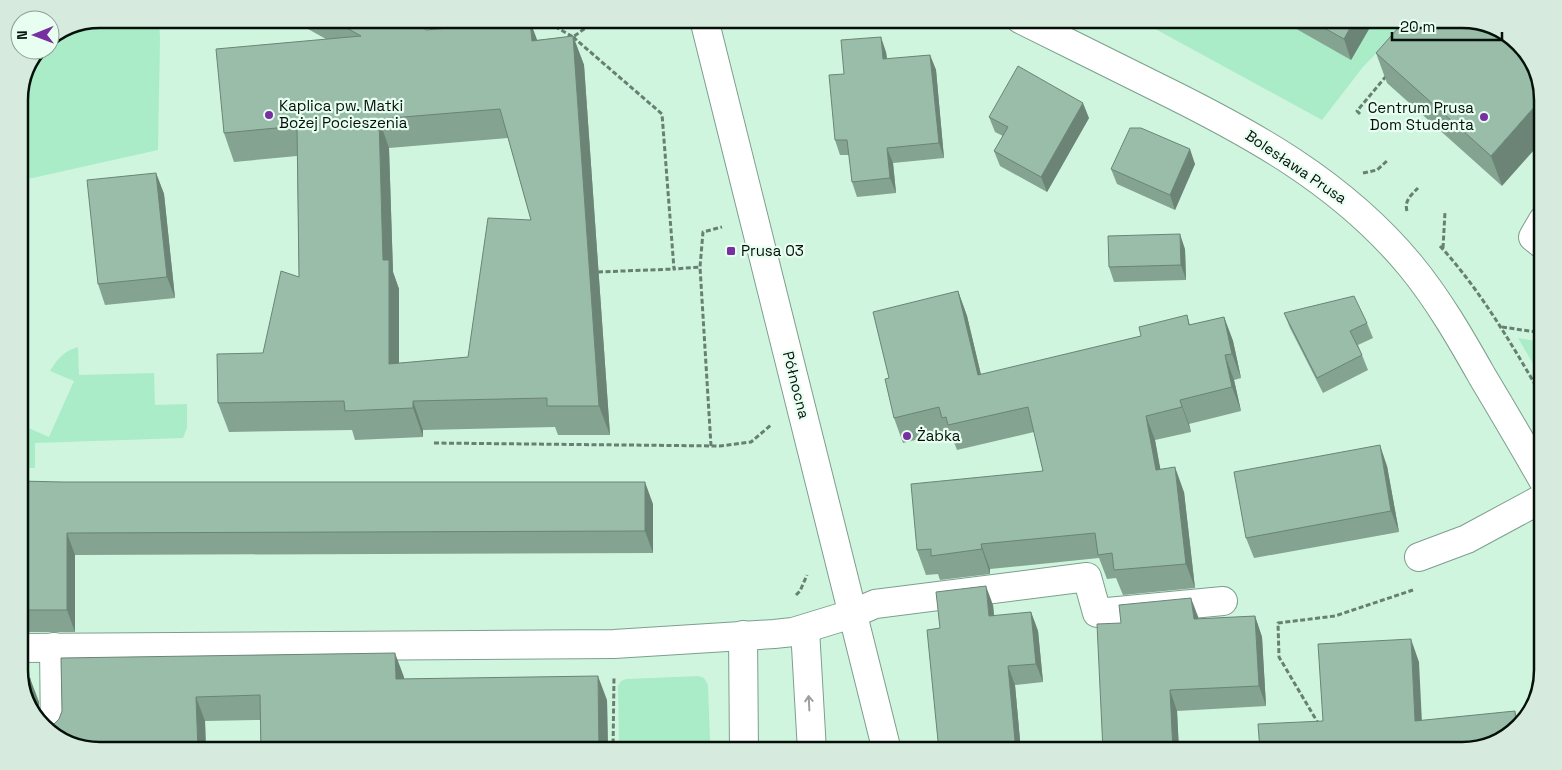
<svg xmlns="http://www.w3.org/2000/svg" width="1562" height="770" viewBox="0 0 1562 770" font-family="'Space Grotesk',sans-serif">
<style>
.green{fill:#aaecc8}
.lines{fill:none;stroke-linecap:round;stroke-linejoin:round}
.minor-casing{stroke:#7c9f8b;stroke-width:30}
.path{stroke:#678071;stroke-width:3;stroke-dasharray:5 2.5;stroke-linecap:butt}
.minor{stroke:#fff;stroke-width:28}
.wall{fill:#84a391;fill-rule:evenodd}
.shaded-wall{fill:#6b8476}
.building{fill:#99bda9;stroke:#6b8476;fill-rule:evenodd}
.oneway{stroke:#9b9f9d}
.poi-dot{fill:#772fa2;stroke:#e8fef1;stroke-width:2}
.labels{text-anchor:middle;stroke-width:4.5;stroke-linejoin:round;paint-order:stroke}
.poi-label{font-size:15px;fill:#041009;stroke:#e8fef1;text-anchor:start}
.street-label{font-size:15px;fill:#041009;stroke:#e8fef1}
.rim{fill:none;stroke:#041009;stroke-width:2.5}
</style>
<rect width="100%" height="100%" fill="#cff5df"/>
<g class="green">
<polygon points="99,19 159,19 160,39 158,150 19,181 19,94 39,50 50,50 50,39"/>
<polygon points="1137,19 1409,19 1363,67 1322,120"/>
<polygon points="1518,338 1543,342 1543,381"/>
<path d="M78,347L79,375L154,373L155,405L187,404V428L183,438L35,443V468H27C16,449 17,448 26,427L49,437L74,381L50,371C58,358 64,351 78,347Z"/>
<polygon points="698,676 704,678 708,685 710,742 619,744 618,686 621,681 626,679"/>
</g>
<g class="lines">
<defs>
<g id="minor">
<polyline points="704,19 887,751"/>
<path d="M1020,19C1065,41 1110,64 1155,86C1251,133 1341,182 1410,265C1438,299 1460,337 1482,376C1503,411 1523,445 1543,480"/>
<polyline points="1543,220 1533,237 1543,245"/>
<polyline points="1419,557 1467,539 1543,498"/>
<polyline points="805,629 812,751"/>
<polyline points="743,635 744,751"/>
<polyline points="54,647 55,735"/>
<polyline points="19,648 614,644 774,634 793,632 852,614 875,604 1087,577 1097,613 1223,601"/>
</g>
</defs>
<use href="#minor" class="minor-casing"/>
<g class="path">
<polyline points="542,19 573,37 598,19"/>
<polyline points="573,37 662,114 674,269 700,267"/>
<polyline points="1360,114 1357,111 1387,75"/>
<polyline points="1363,173 1377,170 1388,160"/>
<path d="M1407,211C1404,201 1411,195 1418,188"/>
<path d="M1440,246C1482,292 1512,345 1543,398"/>
<polyline points="1443,248 1445,212"/>
<polyline points="598,272 674,269"/>
<polyline points="1502,327 1543,333"/>
<polyline points="434,443 720,446 751,442 771,425"/>
<polyline points="711,446 700,267 703,232 722,227"/>
<polyline points="796,595 800,591 807,575"/>
<polyline points="1320,723 1318,723 1279,657 1278,623 1335,616 1413,590"/>
<polyline points="613,751 614,677"/>
</g>
<use href="#minor" class="minor"/>
</g>
<g class="wall">
<path d="M290,19H413L426,30L537,40L573,36L584,65L610,435H558L555,427L423,430V437L355,440L352,430L229,432L218,403L263,353L299,277L297,156L234,162L224,133L326,39ZM508,138L531,220L468,357L399,363V289L393,272L389,148Z"/>
<polygon points="1279,19 1365,19 1369,29 1351,60"/>
<polygon points="1463,19 1502,186 1387,83 1376,53"/>
<polygon points="886,52 887,59 930,55 936,70 944,158 893,163 896,193 857,197 852,182 849,155 840,155 835,140 844,74"/>
<polygon points="989,117 1089,118 1047,192 1000,166 994,151 1003,136 995,132"/>
<polygon points="1195,164 1175,210 1117,184 1111,169"/>
<polygon points="156,173 164,194 175,298 105,305 98,284"/>
<polygon points="1185,249 1186,280 1114,282 1109,267"/>
<polygon points="958,291 967,316 981,375 1141,336 1187,315 1190,325 1224,317 1233,341 1241,378 1234,380 1241,411 1189,424 1191,432 1155,440 1160,469 1184,492 1195,588 1123,595 1116,578 1107,579 1099,558 990,569 990,574 940,580 938,574 926,575 917,550 1043,471 1034,432 957,450 954,442 950,442 947,432 903,443 894,418 889,378"/>
<polygon points="1284,313 1367,323 1373,338 1358,345 1368,370 1323,393 1290,328"/>
<polygon points="1387,466 1399,532 1254,558 1246,538"/>
<polygon points="19,481 653,504 653,553 75,555 75,632 19,632"/>
<polygon points="993,605 994,616 1031,612 1038,631 1043,682 1015,685 1021,751 939,751 940,628"/>
<polygon points="1255,616 1262,637 1266,706 1177,711 1179,751 1103,751 1199,619"/>
<polygon points="61,658 404,677 404,679 607,700 608,751 261,751 260,720 205,721 206,751 99,751 46,726 54,724 59,719 62,711"/>
</g>
<g class="shaded-wall">
<polygon points="1355,19 1365,19 1369,29 1351,60 1344,39"/>
<polygon points="530,21 541,50 532,41"/>
<polygon points="573,36 584,65 610,435 599,406"/>
<polygon points="881,37 886,52 889,74 883,59"/>
<polygon points="930,55 936,70 944,158 939,143"/>
<polygon points="1543,97 1543,140 1502,186 1491,156"/>
<polygon points="1083,103 1089,118 1047,192 1041,177"/>
<polygon points="379,119 389,148 393,272 399,289 399,393 389,364 383,260"/>
<polygon points="887,148 893,163 896,193 890,178"/>
<polygon points="1190,149 1195,164 1175,210 1170,195"/>
<polygon points="156,173 164,194 175,298 167,277"/>
<polygon points="1180,234 1185,249 1186,280 1181,265"/>
<polygon points="958,291 967,316 987,400 978,375"/>
<polygon points="1224,317 1233,341 1241,378 1232,354"/>
<polygon points="1225,355 1234,380 1241,411 1232,387"/>
<polygon points="1180,400 1189,424 1191,432 1182,407"/>
<polygon points="413,401 423,430 423,437 413,408"/>
<polygon points="1146,416 1155,440 1165,494 1156,470"/>
<polygon points="1380,445 1387,466 1399,532 1391,511"/>
<polygon points="1175,467 1184,492 1195,588 1186,564"/>
<polygon points="645,482 653,504 653,553 645,531"/>
<polygon points="67,533 75,555 75,632 67,610"/>
<polygon points="981,544 990,569 990,574 982,549"/>
<polygon points="986,586 993,605 996,635 989,616"/>
<polygon points="1191,598 1199,619 1194,619"/>
<polygon points="1031,612 1038,631 1043,682 1036,664"/>
<polygon points="1255,616 1262,637 1266,706 1259,686"/>
<polygon points="1411,639 1419,662 1423,744 1415,721"/>
<polygon points="395,653 404,677 405,703 396,679"/>
<polygon points="1008,666 1015,685 1021,751 1016,751"/>
<polygon points="598,676 607,700 608,751 599,751"/>
<polygon points="30,678 39,702 39,722 32,716 30,710"/>
<polygon points="1170,690 1177,711 1179,751 1173,751"/>
<polygon points="196,697 205,721 206,751 198,751"/>
<polygon points="1515,711 1519,724 1516,728"/>
</g>
<g class="building">
<path d="M331,19H413L426,30L530,21L532,41L573,36L599,406H547V398L413,401V408L345,411L344,401L218,403L217,354L263,353L281,271L299,277L297,126L224,133L216,49L361,36ZM500,109L531,220L488,218L468,357L389,364V260H383L379,119Z"/>
<polygon points="1308,19 1355,19 1344,39"/>
<polygon points="1406,19 1463,19 1498,27 1530,55 1543,94 1543,97 1491,156 1376,53"/>
<polygon points="881,37 883,59 930,55 939,143 887,148 890,178 852,182 847,140 835,140 829,75 844,74 841,40"/>
<polygon points="1018,66 1083,103 1041,177 994,151 1008,127 989,117"/>
<polygon points="1130,128 1141,128 1190,149 1170,195 1111,169"/>
<polygon points="156,173 167,277 98,284 87,180"/>
<polygon points="1180,234 1181,265 1109,267 1108,236"/>
<polygon points="958,291 978,375 1141,336 1139,327 1187,315 1189,325 1224,317 1232,354 1225,355 1232,387 1180,400 1182,407 1146,416 1156,470 1175,467 1186,564 1114,570 1112,553 1098,555 1095,533 981,544 982,549 931,556 931,549 917,550 911,484 1043,471 1028,407 948,425 946,417 942,418 939,407 894,418 885,379 889,378 873,312"/>
<polygon points="1354,296 1367,323 1350,331 1362,355 1317,378 1284,313"/>
<polygon points="1380,445 1391,511 1246,538 1234,472"/>
<polygon points="19,481 63,482 645,482 645,531 67,533 67,610 19,610"/>
<polygon points="986,586 989,616 1031,612 1036,664 1008,666 1016,751 939,751 927,630 940,628 936,592"/>
<polygon points="1191,598 1194,619 1255,616 1259,686 1170,690 1173,751 1103,751 1097,624 1121,623 1119,605"/>
<polygon points="1411,639 1415,721 1515,711 1516,728 1507,738 1463,751 1260,751 1258,724 1323,721 1318,644"/>
<polygon points="395,653 396,679 598,676 599,751 261,751 260,695 196,697 198,751 99,751 64,743 44,726 46,726 54,724 59,719 62,711 61,658"/>
<polygon points="19,678 30,678 30,710"/>
</g>
<defs><path id="oneway-shaft" d="M-6 0H5M1.5-3L5.5 0L1.5 3" fill="none" stroke-width="1.6" stroke-linecap="round" stroke-linejoin="round" transform="scale(1.25)"/></defs>
<use class="oneway" href="#oneway-shaft" transform="translate(809 703) rotate(-93)"/>
<g class="poi-dot">
<circle cx="269" cy="115" r="5"/>
<circle cx="1484" cy="117" r="5"/>
<rect x="726" y="246" width="10" height="10" rx="2.5"/>
<circle cx="907" cy="436" r="5"/>
</g>
<g class="labels">
<g class="poi-label">
<text x="279" y="111">Kaplica pw. Matki<tspan x="279" dy="17">Bożej Pocieszenia</tspan></text>
<text x="1474" y="113" text-anchor="end">Centrum Prusa<tspan x="1474" dy="17">Dom Studenta</tspan></text>
<text x="741" y="256">Prusa 03</text>
<text x="917" y="441">Żabka</text>
</g>
<g class="street-label">
<text transform="translate(1296 167) rotate(34)" y="5">Bolesława Prusa</text>
<text transform="translate(796 385) rotate(76)" y="5">Północna</text>
</g>
</g>
<path d="M0 0H1562V770H0ZM100 28H1462A72 72 0 0 1 1534 100V670A72 72 0 0 1 1462 742H100A72 72 0 0 1 28 670V100A72 72 0 0 1 100 28Z" fill="#d6ebde" fill-rule="evenodd"/>
<path class="rim" d="M100 28H1462A72 72 0 0 1 1534 100V670A72 72 0 0 1 1462 742H100A72 72 0 0 1 28 670V100A72 72 0 0 1 100 28Z"/>
<g transform="translate(35 35) rotate(269)"><circle r="24" fill="#e8fef1" stroke="#8d9f94"/>
<path d="M0-4L9 19L0 12L-9 19Z" fill="#772fa2"/>
<text y="-8" font-size="14" font-weight="bold" text-anchor="middle" fill="#041009">N</text>
</g>
<path d="M1392 32v8h110v-8" fill="none" stroke="#041009" stroke-width="2.5"/>
<text x="1400" y="32" font-size="15" fill="#041009" stroke="#e8fef1" stroke-width="4" paint-order="stroke">20 m</text>
</svg>
